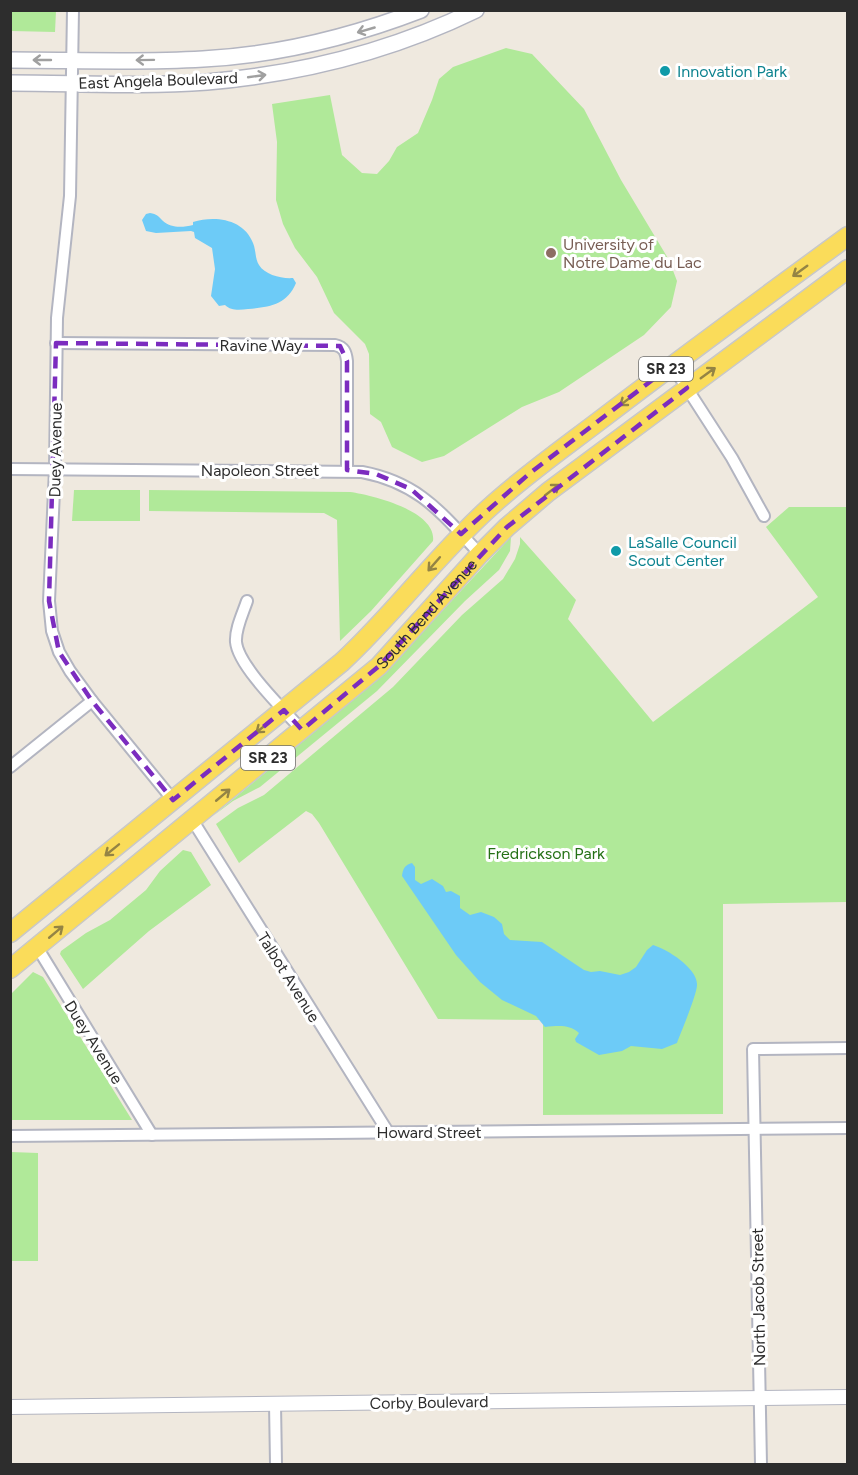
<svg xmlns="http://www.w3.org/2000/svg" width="858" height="1475" viewBox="0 0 858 1475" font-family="Figtree,sans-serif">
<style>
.green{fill:#b0e999}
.water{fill:#6dcbf7}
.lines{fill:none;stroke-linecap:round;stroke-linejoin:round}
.minor-casing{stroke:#b3b5c1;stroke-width:14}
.tertiary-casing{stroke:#b3b5c1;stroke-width:16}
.secondary-casing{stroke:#b3b5c1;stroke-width:18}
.primary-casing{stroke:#c8c8c8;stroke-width:21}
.minor{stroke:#fff;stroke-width:10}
.tertiary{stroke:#fff;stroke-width:14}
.secondary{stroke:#fff;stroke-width:15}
.primary{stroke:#fadc5a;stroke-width:18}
.oneway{stroke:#a0a0a0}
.oneway2{stroke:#948444}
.marked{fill:none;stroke:#7b2cbf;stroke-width:4.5;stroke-dasharray:12 8;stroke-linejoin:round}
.culture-dot{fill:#0f9aa8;stroke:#fff;stroke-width:2}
.education-dot{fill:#8d6e63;stroke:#fff;stroke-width:2}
.labels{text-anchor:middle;stroke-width:6;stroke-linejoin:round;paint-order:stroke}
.shield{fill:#fff;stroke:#6c6c6c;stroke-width:1.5}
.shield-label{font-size:15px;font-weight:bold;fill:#2d2d2d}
.culture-label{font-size:16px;fill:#0d838f;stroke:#fff;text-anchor:start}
.street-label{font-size:16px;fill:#2d2d2d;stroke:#fff}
.education-label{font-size:16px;fill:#785e54;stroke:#fff;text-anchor:start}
.park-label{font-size:16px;fill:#257116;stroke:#fff}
</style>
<rect width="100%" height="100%" fill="#efe9df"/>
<g class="green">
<polygon points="11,10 56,11 55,32 11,31"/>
<polygon points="506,48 532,54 584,109 621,180 669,260 677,281 671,307 644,335 559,392 522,407 444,456 422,462 392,447 381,422 370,414 369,354 365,344 334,313 317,277 295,248 283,224 276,200 277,142 272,104 330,95 342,155 362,173 377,174 389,161 397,147 418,133 432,100 439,79 453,67"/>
<polygon points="74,490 140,490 140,521 72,521"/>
<path d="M149,490L350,492C372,495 437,511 433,541L371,611L340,641L337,520L324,513L149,511Z"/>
<polygon points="789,507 847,507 847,902 723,904 723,1114 543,1115 543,1020 438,1019 319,823 312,814 306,811 239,863 216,824 238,808 264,795 393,687 462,615 503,579 515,559 520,544 520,537 576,600 568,619 653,722 818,597 766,527"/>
<polygon points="511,537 510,551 499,570 465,601 377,691 260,787 233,801 213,816 366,689 392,665"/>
<polygon points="183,850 191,852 211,885 149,931 83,989 60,954 61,951 86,933 110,920 146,890 160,871"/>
<polygon points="33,972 43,977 132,1120 11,1120 11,994"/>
<polygon points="11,1152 38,1153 38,1261 11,1261"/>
</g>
<g class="water">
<path d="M150,213C157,214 158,216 163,221C172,229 184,227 193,225V222C215,215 244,219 253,243C256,250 255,259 259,265C265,275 282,279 293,278L296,283C287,305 269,307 248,309C240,310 231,311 225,305L219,306L211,296L215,269L212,248L195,238L194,232L191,231L156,233L146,231L142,220L146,214Z"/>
<path d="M412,863L415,867V880L421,884L432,879L443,886L446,892L451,891L460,896V908L470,915L481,912L494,917L502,924L504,934L510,940L542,942L584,970L591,972L600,971L620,975L629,972L636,967L647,950L653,945C667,949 697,968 697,984C698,992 681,1032 677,1043L662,1049L631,1046L622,1051L599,1055L576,1042L575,1039L579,1033C569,1024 558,1026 545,1027L536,1016L502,1000L480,982L456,955L402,876C403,868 405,865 412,863Z"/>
</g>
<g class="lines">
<defs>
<g id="minor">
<polyline points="73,10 70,196 57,318 55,469 49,601 52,631 59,652 70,671 92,701 173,800"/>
<path d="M56,343L335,345C344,347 346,352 347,361V470"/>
<polyline points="672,365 732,458 764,516"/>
<path d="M10,469L362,472C420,483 442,514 480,554"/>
<path d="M247,601C243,613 235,629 236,642C238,666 285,711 302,730"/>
<polyline points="10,767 92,701"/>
<polyline points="193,821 388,1132"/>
<polyline points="37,947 152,1135"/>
<polyline points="10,1136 848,1128"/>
<polyline points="275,1404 276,1464"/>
<polyline points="761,1464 753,1049 848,1048"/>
</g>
<polyline id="tertiary" points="10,1407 848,1397"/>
<g id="secondary">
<path d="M10,60C74,60 139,63 203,59C277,55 351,37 421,10"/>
<path d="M10,83C76,83 142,87 207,82C300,74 392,51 476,10"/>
</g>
<g id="primary">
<path d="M10,933L342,662C394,614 436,556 489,508C525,475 565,447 603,418C684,356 766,296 848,236"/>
<path id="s1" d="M10,969L379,666L480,554L507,527L548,492L848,269"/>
</g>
</defs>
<use href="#minor" class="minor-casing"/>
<use href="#tertiary" class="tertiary-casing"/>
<use href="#secondary" class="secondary-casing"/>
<use href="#primary" class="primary-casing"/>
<use href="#minor" class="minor"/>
<use href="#tertiary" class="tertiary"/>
<use href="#secondary" class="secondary"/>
<use href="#primary" class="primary"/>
</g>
<defs><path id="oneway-shaft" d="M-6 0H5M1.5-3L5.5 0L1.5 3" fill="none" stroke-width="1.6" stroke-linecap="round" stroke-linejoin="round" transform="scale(1.5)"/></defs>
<g class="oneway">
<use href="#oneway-shaft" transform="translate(366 30) rotate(164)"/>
<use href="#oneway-shaft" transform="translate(42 60) rotate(-180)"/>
<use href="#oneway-shaft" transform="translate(145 60) rotate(179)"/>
<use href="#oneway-shaft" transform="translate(257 76) rotate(-8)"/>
</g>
<g class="oneway2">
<use href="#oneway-shaft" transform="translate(800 271) rotate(144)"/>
<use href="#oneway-shaft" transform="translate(708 373) rotate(-36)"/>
<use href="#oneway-shaft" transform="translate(627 400) rotate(142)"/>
<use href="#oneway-shaft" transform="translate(552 490) rotate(-38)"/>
<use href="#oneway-shaft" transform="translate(434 564) rotate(131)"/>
<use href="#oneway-shaft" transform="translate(263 727) rotate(141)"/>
<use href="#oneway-shaft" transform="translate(223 795) rotate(-40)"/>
<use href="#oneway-shaft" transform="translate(112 850) rotate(141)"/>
<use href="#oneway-shaft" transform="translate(56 932) rotate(-40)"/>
</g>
<path class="marked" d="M56,343L340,346L347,361V470L376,474L411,489L461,534L530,473L672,365L687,388L507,527L379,666L302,730L284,710L173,800L92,701L59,652L49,601Z"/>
<g class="culture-dot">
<circle cx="665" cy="71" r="6"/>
<circle cx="616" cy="551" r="6"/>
</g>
<circle class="education-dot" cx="551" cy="253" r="6"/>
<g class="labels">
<g class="shield">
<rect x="639" y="357" width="54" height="24" rx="4.5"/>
<rect x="241" y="746" width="54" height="24" rx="4.5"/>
</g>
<g class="shield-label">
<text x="666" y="374">SR 23</text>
<text x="268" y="763">SR 23</text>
</g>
<g class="culture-label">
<text x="677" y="77">Innovation Park</text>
<text x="628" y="548">LaSalle Council<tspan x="628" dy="18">Scout Center</tspan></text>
</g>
<g class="street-label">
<text transform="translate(158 80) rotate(-2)" y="6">East Angela Boulevard</text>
<text x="261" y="351">Ravine Way</text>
<text transform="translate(55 450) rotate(-89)" y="6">Duey Avenue</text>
<text x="260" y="476">Napoleon Street</text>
<text dy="6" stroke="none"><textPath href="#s1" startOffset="548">South Bend Avenue</textPath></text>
<text transform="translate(289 977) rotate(58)" y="6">Talbot Avenue</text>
<text transform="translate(94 1042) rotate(58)" y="6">Duey Avenue</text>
<text x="429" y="1138">Howard Street</text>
<text transform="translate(758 1297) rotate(-91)" y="6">North Jacob Street</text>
<text transform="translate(429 1402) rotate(-1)" y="6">Corby Boulevard</text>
</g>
<g class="education-label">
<text x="563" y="250">University of<tspan x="563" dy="18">Notre Dame du Lac</tspan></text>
</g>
<g class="park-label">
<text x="546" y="859">Fredrickson Park</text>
</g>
</g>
<rect width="858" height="1475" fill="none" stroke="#2d2d2d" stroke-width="24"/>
</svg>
